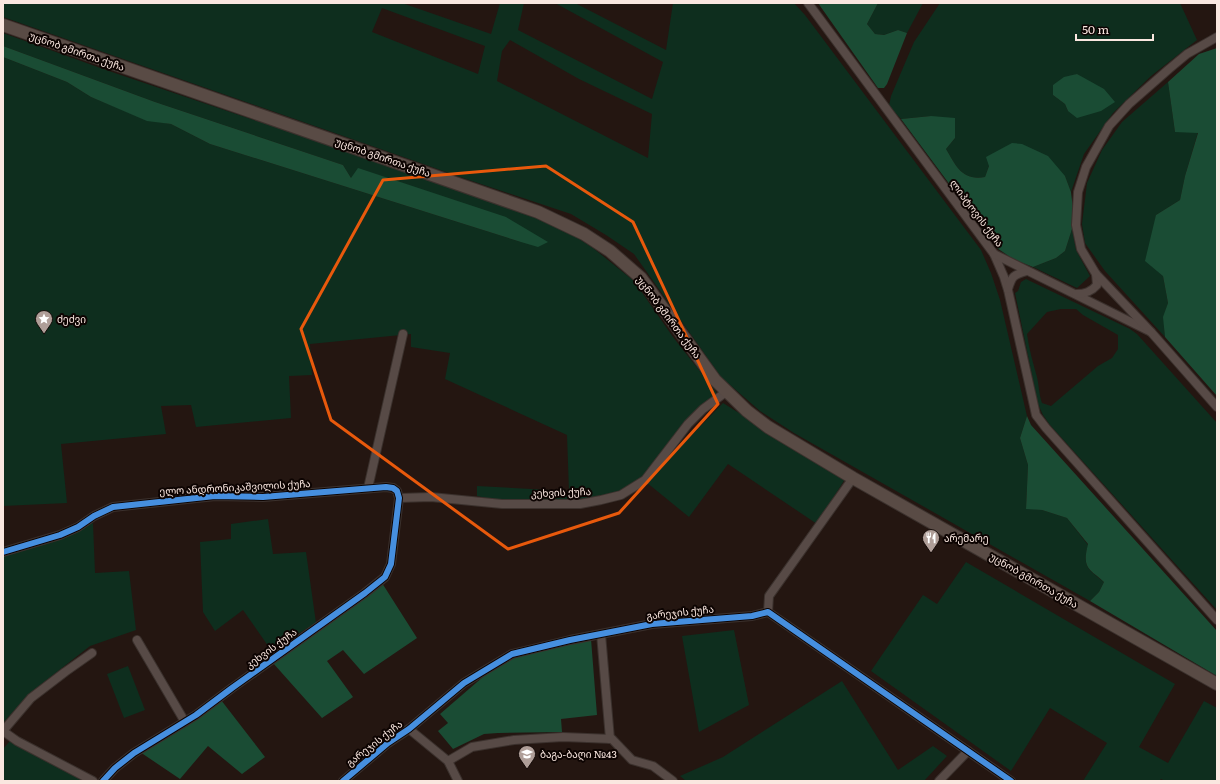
<svg xmlns="http://www.w3.org/2000/svg" width="1220" height="784" viewBox="0 0 1220 784" font-family="Literata,'Noto Sans Georgian',serif">
<style>
.green{fill:#0e2e1e;fill-rule:evenodd}
.forest{fill:#1a4c34}
.lines{fill:none;stroke-linecap:round;stroke-linejoin:round}
.minor-casing{stroke:#3b312d;stroke-width:10}
.secondary-casing{stroke:#3b312d;stroke-width:14}
.minor{stroke:#574a46;stroke-width:8}
.secondary{stroke:#594b45;stroke-width:12}
.cycleway-casing{stroke:#0d0402;stroke-width:8}
.cycleway{stroke:#468fdf;stroke-width:6}
.marked{fill:none;stroke:#e8590c;stroke-width:3;stroke-linejoin:round}
.labels{text-anchor:middle;stroke-width:4;stroke-linejoin:round;paint-order:stroke}
.street-label{font-size:10px;fill:#fae7e0;stroke:#0d0402}
.poi-label{font-size:10px;fill:#fae7e0;stroke:#0d0402;text-anchor:start}
</style>
<rect width="100%" height="100%" fill="#241611"/>
<g class="green">
<path d="M3,3H402L491,34L500,3H524L518,30L652,99L663,62L555,3H575L666,50L673,3H794L805,15L981,250L991,273L1000,300L1027,416L1020,438L1028,465L1026,508L1042,510L1067,518L1088,545C1082,567 1088,569 1104,582L1099,592L1090,601L794,433L760,411L721,377L634,254L606,235L571,214L466,179L3,17ZM382,8L485,46L478,74L372,32ZM510,40L579,79L652,114L648,158L497,81L502,51Z"/>
<polygon points="878,3 923,3 907,33 898,30 884,35 875,34 867,24"/>
<path d="M940,3H1180L1197,40L1151,76L1113,113L1084,154L1071,192L1065,176L989,166L985,177C962,181 956,166 946,149L955,138L931,116L901,119L889,106L891,96L914,42ZM1077,74L1087,81L1068,111L1065,104L1053,95V85Z"/>
<polygon points="3,33 106,70 511,207 570,233 593,248 634,281 673,337 717,393 643,477 622,490 601,497 583,499 496,500 477,496 477,486 569,491 567,435 445,379 450,353 411,347 411,334 310,344 312,375 289,376 291,418 196,427 191,405 161,406 166,434 61,444 67,503 3,506 3,57 67,82 91,97 147,120 171,124 210,144 521,242 351,178 343,165 155,102 3,46"/>
<polygon points="1168,82 1175,132 1198,132 1185,176 1180,200 1156,215 1163,276 1168,303 1164,317 1165,337 1105,271 1085,243 1082,224 1087,183 1102,150 1122,122"/>
<polygon points="1072,229 1076,250 1090,276 1077,288 1033,267 1056,258 1065,251"/>
<path d="M1026,279L1130,329L1137,334L1217,423V610L1050,425L1043,415L1038,404L1015,293L1018,291L1021,282ZM1061,309H1076L1083,315L1118,335V349L1112,358L1098,366L1051,406L1042,403C1039,394 1039,386 1037,377C1033,363 1029,349 1027,334L1047,312Z"/>
<polygon points="723,403 845,479 817,524 728,464 689,517 646,482"/>
<polygon points="268,519 273,554 306,552 316,623 271,650 243,610 215,631 203,612 200,542 231,539 231,524"/>
<polygon points="93,523 95,573 129,571 136,630 90,646 30,693 3,723 3,556 56,539"/>
<polygon points="966,562 1175,684 1139,747 1168,763 1204,701 1217,708 1217,781 1165,781 1161,779 1159,781 1083,781 1107,743 1050,708 1011,771 871,671 923,595 937,604"/>
<polygon points="734,630 749,705 699,732 682,636"/>
<polygon points="128,666 145,710 124,718 107,674"/>
<polygon points="842,681 898,770 933,746 947,756 924,781 686,781 680,776 723,757"/>
<polygon points="10,741 84,781 3,781 3,749"/>
</g>
<g class="forest">
<polygon points="818,3 878,3 867,24 875,34 884,35 898,30 907,33 887,84 884,88 878,88"/>
<polygon points="3,46 155,102 343,165 351,178 358,168 506,217 548,242 538,247 521,242 210,144 171,124 147,121 91,97 67,82 3,57"/>
<polygon points="1217,48 1217,396 1165,337 1163,317 1168,303 1163,276 1145,261 1156,215 1180,200 1185,176 1198,133 1175,132 1168,82 1199,54"/>
<polygon points="1077,74 1104,89 1115,102 1101,111 1077,118 1068,111 1065,104 1053,95 1053,85 1064,77"/>
<path d="M931,116L955,118V138L946,149C956,166 962,181 985,177L989,166L986,157L1012,143L1022,144L1048,156L1065,176L1071,192L1073,209L1072,229L1065,251L1056,258L1033,267L1013,259L997,248L901,119Z"/>
<path d="M1027,416L1031,425L1217,631V676L1090,601L1099,592L1104,582C1088,568 1082,568 1088,544L1067,518L1042,510L1026,509L1028,465L1020,438Z"/>
<polygon points="382,583 417,638 364,674 343,650 327,661 353,697 322,718 273,663"/>
<polygon points="591,639 597,715 561,719 562,732 498,733 484,734 453,749 438,731 448,723 440,714 491,670 513,657"/>
<polygon points="221,700 265,757 242,774 208,746 180,779 140,752 187,726"/>
</g>
<g class="lines">
<defs>
<g id="minor">
<polyline points="808,3 994,254 1004,277 1008,290 1036,415 1046,428 1217,620"/>
<polyline points="994,254 1151,332 1217,407"/>
<path d="M1008,289C1012,276 1013,275 1027,271"/>
<path d="M1076,294C1085,294 1091,292 1097,285L1096,274"/>
<polyline points="1151,332 1096,274 1081,249 1076,225 1078,192 1086,167 1109,126 1129,104 1169,69 1187,54 1217,37"/>
<polyline points="368,488 403,334"/>
<polyline points="399,498 431,497 502,504 580,504 601,500 621,495 645,480 688,424 703,409 726,392"/>
<polyline points="3,552 60,535 78,527 94,516 113,507 215,496 263,497 386,487 393,488 397,491 399,498 391,564 385,577 365,593 232,688 196,715 134,753 115,768 103,781"/>
<polyline points="768,612 769,596 853,478"/>
<polyline points="601,634 610,739"/>
<polyline points="137,640 185,722"/>
<polyline points="409,729 448,761 458,781"/>
<polyline points="3,731 31,698 65,672 92,653"/>
<polyline points="3,731 17,741 93,781"/>
<polyline points="448,761 472,747 514,740 563,737 612,739 632,760 653,766 673,781"/>
<polyline points="343,781 388,743 409,729 464,683 512,654 570,640 652,624 752,616 768,612 1011,781"/>
<polyline points="939,781 968,751"/>
</g>
<polyline id="secondary" points="3,25 538,212 584,234 610,251 641,278 715,380 747,411 768,427 853,478 1217,684"/>
</defs>
<use href="#minor" class="minor-casing"/>
<use href="#secondary" class="secondary-casing"/>
<use href="#minor" class="minor"/>
<use href="#secondary" class="secondary"/>
<defs>
<g id="cycleway">
<polyline points="3,552 60,535 78,527 94,516 113,507 215,496 263,497 386,487 393,488 397,491 399,498 391,564 385,577 365,593 232,688 196,715 134,753 115,768 103,781"/>
<polyline points="343,781 388,743 409,729 464,683 512,654 570,640 652,624 752,616 768,612 1011,781"/>
</g>
</defs>
<use href="#cycleway" class="cycleway-casing"/>
<use href="#cycleway" class="cycleway"/>
</g>
<path class="marked" d="M546,166L633,222L718,404L619,513L508,549L331,420L301,329L383,180Z"/>
<defs>
<symbol id="sight-pin" viewBox="-11 -11 22 30"><path d="M0 17L-7.5 6A9.5 9.5 0 1 1 7.5 6Z" fill="#af9e98" stroke="#0d0402"/><path d="M0-6L1.8-2.2L6-1.7L2.9 1.2L3.7 5.4L0 3.3L-3.7 5.4L-2.9 1.2L-6-1.7L-1.8-2.2Z" fill="#fff"/></symbol>
<symbol id="restaurant-pin" viewBox="-11 -11 22 30"><path d="M0 17L-7.5 6A9.5 9.5 0 1 1 7.5 6Z" fill="#af9e98" stroke="#0d0402"/><path d="M-5-6h1v4h1v-4h1v4h1v-4h1v5L-1.5 .5V6h-2V.5L-5-1ZM5-6V6H3V1.5H1.5Q1.5-4 5-6Z" fill="#fff"/></symbol>
<symbol id="school-pin" viewBox="-11 -11 22 30"><path d="M0 17L-7.5 6A9.5 9.5 0 1 1 7.5 6Z" fill="#af9e98" stroke="#0d0402"/><path d="M0-5L7-2L0 1L-7-2ZM-4 1L0 2.5L4 1V4Q0 6-4 4Z" fill="#fff"/></symbol>
</defs>
<g fill-rule="evenodd">
<use href="#sight-pin" x="34" y="309" width="20" height="27"/>
<use href="#restaurant-pin" x="921" y="528" width="20" height="27"/>
<use href="#school-pin" x="517" y="744" width="20" height="27"/>
</g>
<g class="labels">
<g class="street-label">
<text transform="translate(77 51) rotate(19)" y="4">უცნობ გმირთა ქუჩა</text>
<text transform="translate(383 157) rotate(19)" y="4">უცნობ გმირთა ქუჩა</text>
<text transform="translate(977 213) rotate(53)" y="4">ლიპტოვის ქუჩა</text>
<text transform="translate(669 317) rotate(53)" y="4">უცნობ გმირთა ქუჩა</text>
<text transform="translate(235 487) rotate(-3)" y="4">ელო ანდრონიკაშვილის ქუჩა</text>
<text transform="translate(561 492) rotate(-2)" y="4">კეხვის ქუჩა</text>
<text transform="translate(1034 580) rotate(30)" y="4">უცნობ გმირთა ქუჩა</text>
<text transform="translate(680 612) rotate(-6)" y="4">გარეჯის ქუჩა</text>
<text transform="translate(271 648) rotate(-36)" y="4">კეხვის ქუჩა</text>
<text transform="translate(374 743) rotate(-38)" y="4">გარეჯის ქუჩა</text>
</g>
<g class="poi-label">
<text x="57" y="323">ძეძვი</text>
<text x="944" y="542">არემარე</text>
<text x="540" y="758">ბაგა-ბაღი №43</text>
</g>
</g>
<rect width="1220" height="784" fill="none" stroke="#fae7e0" stroke-width="8"/>
<path d="M1076 34v6h77v-6" fill="none" stroke="#fae7e0" stroke-width="2"/>
<text x="1082" y="34" font-size="12" fill="#fae7e0" stroke="#0d0402" stroke-width="3" paint-order="stroke">50 m</text>
</svg>
